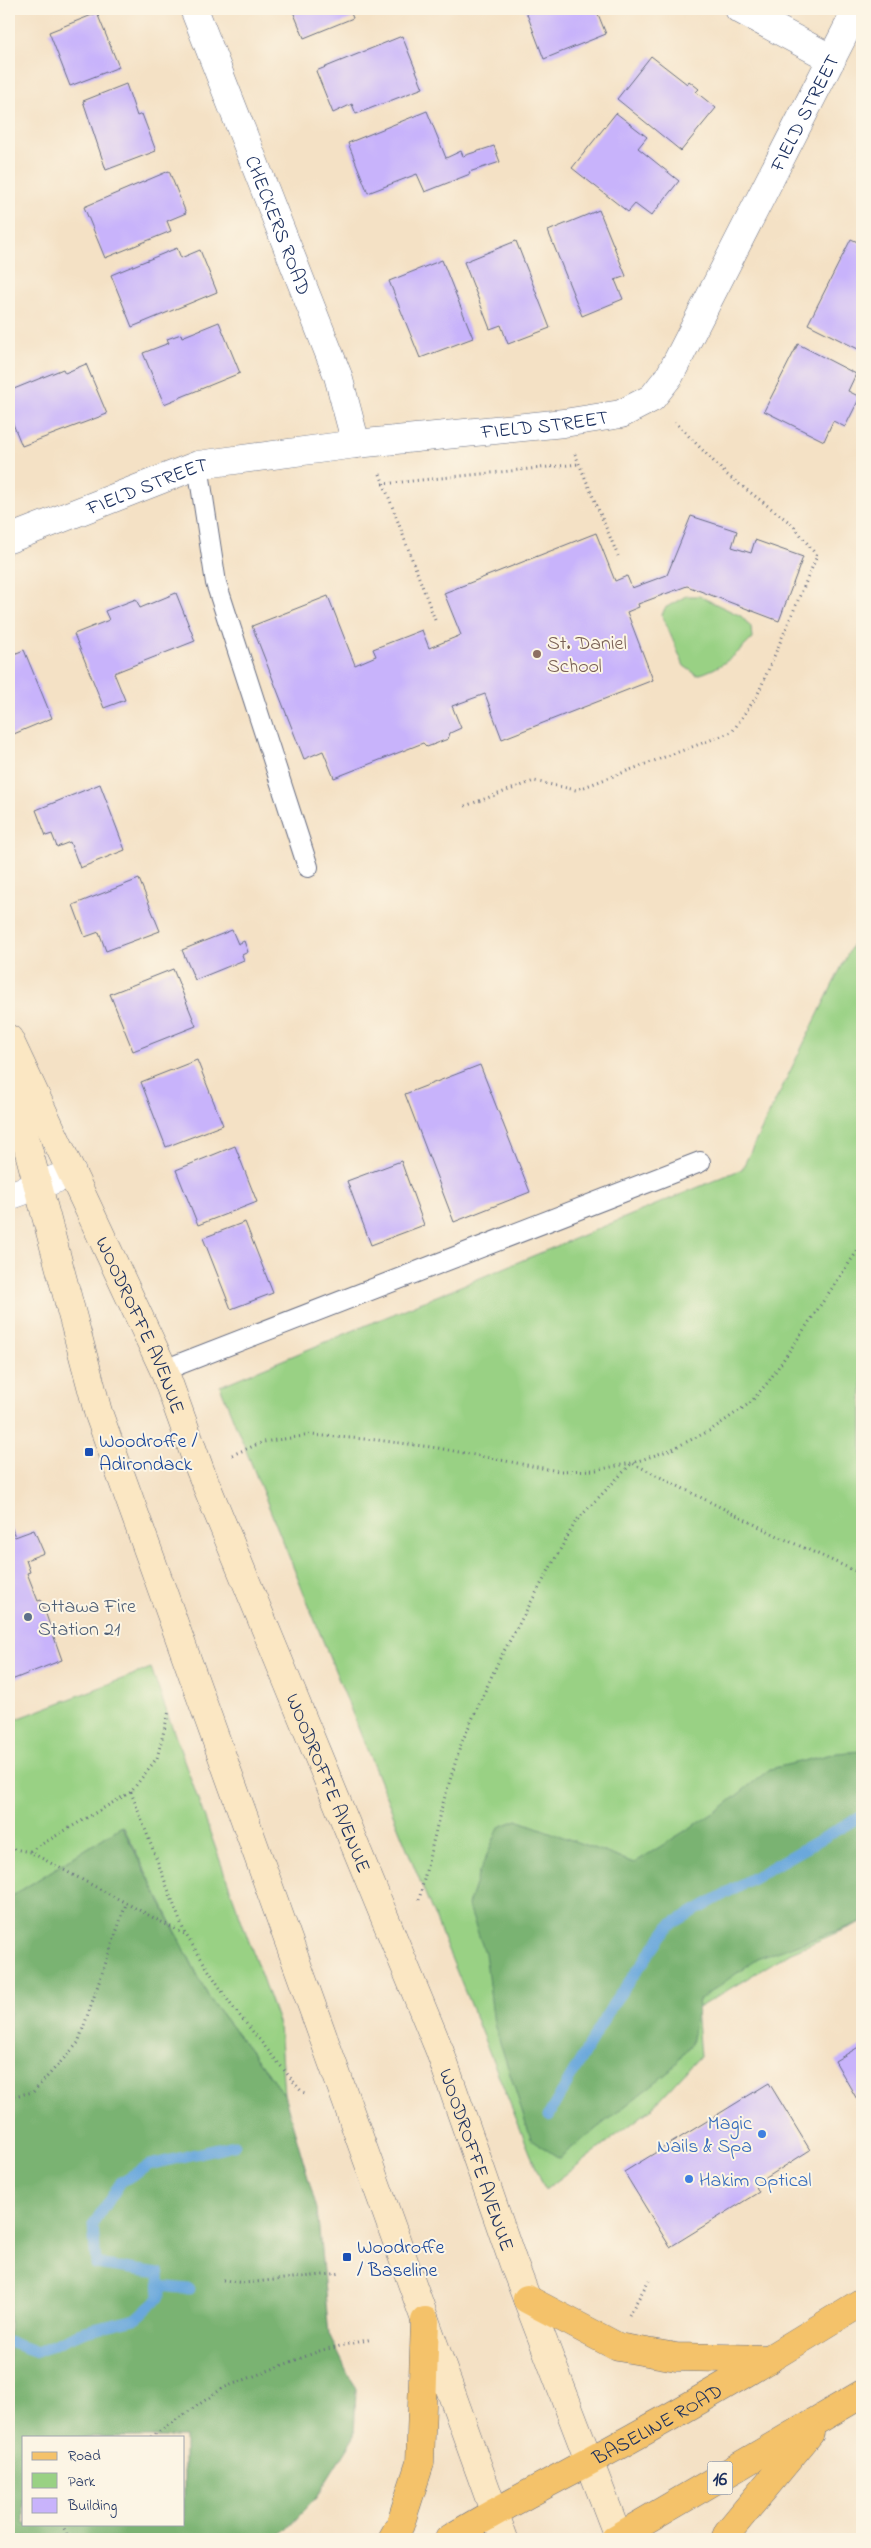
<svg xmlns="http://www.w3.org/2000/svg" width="871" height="2548" viewBox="0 0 871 2548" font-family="'Indie Flower',sans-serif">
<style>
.green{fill:#99d184;stroke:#5a8071}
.forest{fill:#7ab372;stroke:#4a7168;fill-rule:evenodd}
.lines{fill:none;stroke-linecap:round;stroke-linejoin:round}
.stream{stroke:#6ba8dc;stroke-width:11}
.building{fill:#c8b3fb}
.service-casing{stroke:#676d82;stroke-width:22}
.minor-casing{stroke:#676d82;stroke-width:29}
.secondary-casing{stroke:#676d82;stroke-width:29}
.primary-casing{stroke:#676d82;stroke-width:29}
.path{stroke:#676d82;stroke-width:3;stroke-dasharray:1 4;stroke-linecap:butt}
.service{stroke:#fff;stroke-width:20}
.minor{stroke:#fff;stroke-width:28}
.secondary{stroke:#fbe7c3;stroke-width:28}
.primary{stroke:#f4c26a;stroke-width:28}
.education-dot{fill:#8d6e63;stroke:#fcf5e5;stroke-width:2}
.transit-dot{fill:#1a4fb4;stroke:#fcf5e5;stroke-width:2}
.service-dot{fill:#5c6f8a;stroke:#fcf5e5;stroke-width:2}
.shop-dot{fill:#3f7fe0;stroke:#fcf5e5;stroke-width:2}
.labels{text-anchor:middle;stroke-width:4;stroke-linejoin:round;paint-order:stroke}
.shield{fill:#fcf5e5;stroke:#5e6a86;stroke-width:1}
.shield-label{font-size:19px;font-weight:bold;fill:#1b2f5e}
.street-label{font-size:20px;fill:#1b2f5e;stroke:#fcf5e5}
.education-label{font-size:20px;fill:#785e54;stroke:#fcf5e5;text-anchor:start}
.transit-label{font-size:20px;fill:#164399;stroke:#fcf5e5;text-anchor:start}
.service-label{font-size:20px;fill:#4e5e75;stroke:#fcf5e5;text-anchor:start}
.shop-label{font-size:20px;fill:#366cbe;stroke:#fcf5e5;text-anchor:end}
</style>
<rect width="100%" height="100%" fill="#fcf5e5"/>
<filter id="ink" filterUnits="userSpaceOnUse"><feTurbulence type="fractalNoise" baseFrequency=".02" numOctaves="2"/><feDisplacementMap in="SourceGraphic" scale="10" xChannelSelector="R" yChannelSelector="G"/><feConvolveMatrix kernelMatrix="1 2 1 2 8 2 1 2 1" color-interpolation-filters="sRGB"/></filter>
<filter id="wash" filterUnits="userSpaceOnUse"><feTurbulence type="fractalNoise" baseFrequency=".0096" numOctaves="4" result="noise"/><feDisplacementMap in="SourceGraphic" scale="20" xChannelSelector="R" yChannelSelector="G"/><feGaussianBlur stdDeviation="1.12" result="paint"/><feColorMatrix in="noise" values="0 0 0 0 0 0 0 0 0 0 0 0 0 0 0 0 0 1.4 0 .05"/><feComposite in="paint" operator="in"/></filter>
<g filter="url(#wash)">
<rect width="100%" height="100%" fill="#f4e1c5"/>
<g class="green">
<path d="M686,596H699L741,616L751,627L752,639C736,655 720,669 697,675L684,666L662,615L665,608Z"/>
<polygon points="862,925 862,1922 791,1952 696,2009 700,2056 651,2109 545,2190 220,1386 742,1169"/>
<polygon points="151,1668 279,2025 284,2094 209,1998 123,1826 9,1898 9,1722"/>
</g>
<g class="forest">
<polygon points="862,1751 862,1922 757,1959 699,2000 691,2044 671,2070 559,2158 531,2139 494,2024 485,1953 468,1905 479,1873 499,1827 517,1820 634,1863 717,1811 770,1769 836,1753"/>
<path d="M122,1826L209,1998L284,2094L317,2209L329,2334L356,2390L354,2437L316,2498L282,2534L272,2539H9V1898ZM24,2437H184V2524H24Z"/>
</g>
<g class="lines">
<g class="stream">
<polyline points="548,2116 613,2004 670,1925 862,1816"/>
<polyline points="160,2286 189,2289"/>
<polyline points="9,2342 37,2352 85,2331 136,2319 160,2297 159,2273 96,2264 93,2225 121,2182 149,2165 234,2145"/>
</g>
</g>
<g id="blocks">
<g class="building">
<polygon points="292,9 349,9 353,18 304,38"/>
<polygon points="525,9 596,9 606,34 544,59"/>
<polygon points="97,13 119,67 70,86 49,32"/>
<polygon points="402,36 423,88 356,114 352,104 333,113 316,71"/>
<polygon points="651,56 687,84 689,81 699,89 696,92 716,108 681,151 617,99"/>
<polygon points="126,84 137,116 142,114 156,151 106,170 83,101"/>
<polygon points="427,111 446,158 461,151 463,156 494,146 500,162 469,172 470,174 425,192 417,174 368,193 348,143"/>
<polygon points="616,113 647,137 638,148 679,181 651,216 635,204 628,212 572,168"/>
<polygon points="169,171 186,213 167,221 171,231 105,258 84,207"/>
<polygon points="599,210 626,276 615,280 623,299 582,316 548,231"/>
<polygon points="851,239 862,244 862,349 859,348 858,349 808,324"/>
<polygon points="516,241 550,328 508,344 501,325 490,329 464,262"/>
<polygon points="177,248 181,258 200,250 217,292 132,327 111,275"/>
<polygon points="442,260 473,338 420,358 389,281"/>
<polygon points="219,322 240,373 164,404 143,353 169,343 167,339 181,334 182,337"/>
<polygon points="798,344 856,374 848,391 860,397 845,427 833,421 824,441 764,411"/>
<polygon points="86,364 107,414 22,446 9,414 9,391 63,369 65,373"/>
<polygon points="691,516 737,531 732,547 751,553 755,540 803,557 779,621 687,586 638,604 639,607 627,612 653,680 502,739 485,694 452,706 461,728 450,733 448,739 427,747 423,743 334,778 323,751 304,759 252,626 328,596 355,665 376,656 373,649 422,630 429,648 461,635 444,593 596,533 615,581 627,576 632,588 667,575"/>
<polygon points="176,593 195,641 114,673 125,700 104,708 74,634 109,620 105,611 136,599 140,608"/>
<polygon points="24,650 52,718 9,736 9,656"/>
<polygon points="100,784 125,850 80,868 70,842 57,847 52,834 46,836 36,810"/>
<polygon points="139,879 160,931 106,951 99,932 85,937 73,905"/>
<polygon points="232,930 238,944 244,941 248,952 242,955 244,960 195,980 182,950"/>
<polygon points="173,969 196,1026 133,1051 110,994"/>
<polygon points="197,1060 223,1125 166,1147 141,1082"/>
<polygon points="480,1065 530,1192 454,1222 405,1094"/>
<polygon points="235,1146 257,1202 198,1225 176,1170"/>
<polygon points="401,1161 424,1225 371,1245 347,1181"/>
<polygon points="245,1222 273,1293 231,1309 203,1238"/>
<polygon points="9,1521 15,1537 34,1530 44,1553 26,1560 30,1572 27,1573 38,1601 41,1600 62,1660 9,1681"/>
<polygon points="862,2045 862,2108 835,2061"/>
<polygon points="769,2083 810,2150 755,2185 759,2192 670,2247 624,2172"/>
</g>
</g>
</g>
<g filter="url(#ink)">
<use href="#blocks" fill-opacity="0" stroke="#676d82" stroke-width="1"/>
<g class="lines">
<defs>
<g id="service">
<polyline points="198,465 216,583 308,867"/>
<polyline points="164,1370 700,1162"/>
</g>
<g id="minor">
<path id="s1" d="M194,9L338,376L356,444"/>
<polyline points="739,9 832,59"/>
<path id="s2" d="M9,539L198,465L356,444L564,423L621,414L652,398L670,375L857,9"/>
<polyline points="9,1196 72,1173"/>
</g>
<g id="secondary">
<path id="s3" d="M9,1039L164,1370L200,1470L439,2049L514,2265L619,2539"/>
<polyline points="9,1077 98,1412 504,2539"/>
</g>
<g id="primary">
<polyline points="527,2299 618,2347 676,2357 770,2359"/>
<polyline points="392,2539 400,2525 420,2463 425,2321"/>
<path id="s4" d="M449,2539C511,2501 577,2469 641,2433C716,2392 789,2347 862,2302"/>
<polyline points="615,2539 862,2394"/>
<polyline points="725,2539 728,2532 810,2433"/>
</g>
</defs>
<use href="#service" class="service-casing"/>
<use href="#minor" class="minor-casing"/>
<use href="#secondary" class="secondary-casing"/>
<use href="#primary" class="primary-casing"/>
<g class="path">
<polyline points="575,454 618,556"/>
<polyline points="380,474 435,620"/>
<polyline points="382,484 579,464"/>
<polyline points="465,806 534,781 576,790 732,732 757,696 817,556 793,525 726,474 675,422"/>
<polyline points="232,1455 263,1442 311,1435 377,1440 438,1448 558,1471 596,1470 632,1463 670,1450 711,1430 750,1403 769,1381 862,1244"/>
<polyline points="131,1792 185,1934"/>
<polyline points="9,1848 30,1852 186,1935 231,2005 302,2092 308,2094"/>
<polyline points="30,1851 131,1792 157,1758 169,1711"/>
<polyline points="419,1900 440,1813 461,1744 499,1660 576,1521 632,1463 780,1537 862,1574"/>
<polyline points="9,2097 33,2092 78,2043 126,1904"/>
<polyline points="223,2280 245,2283 342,2273"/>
<polyline points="629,2315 649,2280"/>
<polyline points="151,2437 223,2388 322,2350 372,2339"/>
<polyline points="62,2524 69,2539"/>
</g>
<use href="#service" class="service"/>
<use href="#minor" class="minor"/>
<use href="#secondary" class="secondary"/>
<use href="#primary" class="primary"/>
</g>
</g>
<circle class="education-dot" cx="537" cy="654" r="5"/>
<g class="transit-dot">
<rect x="84" y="1447" width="10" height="10" rx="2.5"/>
<rect x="342" y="2252" width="10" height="10" rx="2.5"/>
</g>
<circle class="service-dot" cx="28" cy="1617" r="5"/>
<g class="shop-dot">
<circle cx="762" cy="2134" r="5"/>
<circle cx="689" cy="2179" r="5"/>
</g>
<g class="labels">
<rect class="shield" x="707.5" y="2461.5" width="25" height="33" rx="4"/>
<g class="shield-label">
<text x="720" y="2485">16</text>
</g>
<g class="street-label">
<text dy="7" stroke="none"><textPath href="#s2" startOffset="988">FIELD STREET</textPath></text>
<text dy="7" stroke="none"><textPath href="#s1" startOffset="232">CHECKERS ROAD</textPath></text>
<text dy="7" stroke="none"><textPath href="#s2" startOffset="552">FIELD STREET</textPath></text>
<text dy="7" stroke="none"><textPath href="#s2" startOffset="148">FIELD STREET</textPath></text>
<text dy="7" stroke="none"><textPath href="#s3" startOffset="315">WOODROFFE AVENUE</textPath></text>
<text dy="7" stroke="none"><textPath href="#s3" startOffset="810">WOODROFFE AVENUE</textPath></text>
<text dy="7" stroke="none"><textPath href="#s3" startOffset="1215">WOODROFFE AVENUE</textPath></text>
<text dy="7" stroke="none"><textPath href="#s4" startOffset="238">BASELINE ROAD</textPath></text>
</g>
<g class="education-label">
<text x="547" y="649">St. Daniel<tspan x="547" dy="23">School</tspan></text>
</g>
<g class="transit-label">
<text x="99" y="1447">Woodroffe /<tspan x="99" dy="23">Adirondack</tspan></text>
<text x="357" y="2253">Woodroffe<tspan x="357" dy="23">/ Baseline</tspan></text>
</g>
<g class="service-label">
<text x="38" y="1612">Ottawa Fire<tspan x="38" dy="23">Station 21</tspan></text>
</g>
<g class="shop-label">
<text x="752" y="2129">Magic<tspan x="752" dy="23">Nails &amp; Spa</tspan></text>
<text x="699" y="2186" text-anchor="start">Hakim Optical</text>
</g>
</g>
<rect width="871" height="2548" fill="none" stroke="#fcf5e5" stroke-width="30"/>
<rect x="22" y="2436" width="162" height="90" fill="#fcf5e5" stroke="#a2a6af"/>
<rect x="32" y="2452" width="25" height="8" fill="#f4c26a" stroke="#a2a6af"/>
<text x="68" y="2460" font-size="15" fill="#1b2f5e">Road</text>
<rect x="32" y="2473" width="25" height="15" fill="#99d184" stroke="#a2a6af"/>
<text x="68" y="2486" font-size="15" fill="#1b2f5e">Park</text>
<rect x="32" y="2498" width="25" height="15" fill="#c8b3fb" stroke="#a2a6af"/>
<text x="68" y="2510" font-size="15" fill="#1b2f5e">Building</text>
</svg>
